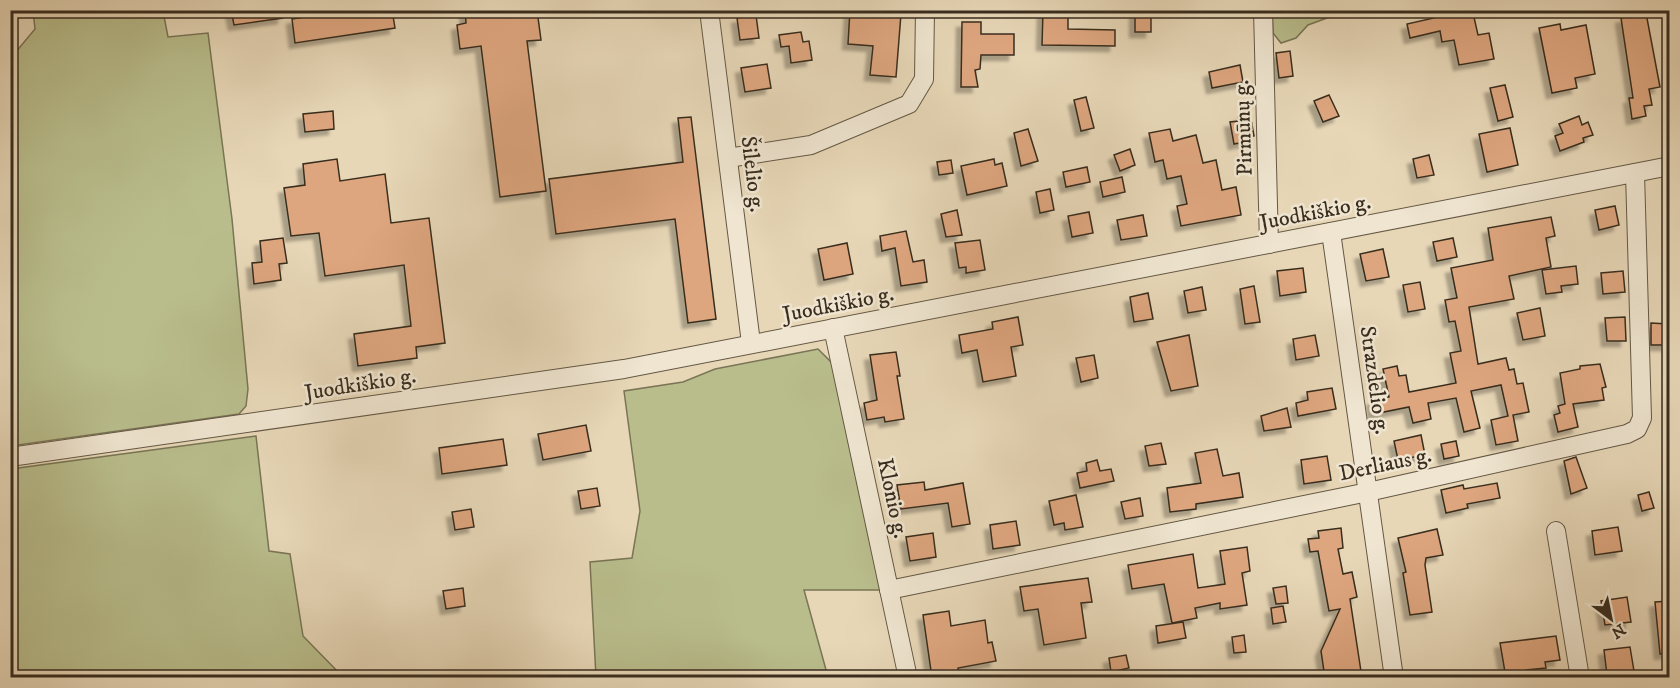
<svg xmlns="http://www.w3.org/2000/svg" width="1680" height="688" viewBox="0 0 1680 688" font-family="'IM FELL DW Pica',serif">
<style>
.green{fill:#b9bd8c;stroke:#797556;stroke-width:1.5}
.building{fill:#dea67f;stroke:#392d1f;stroke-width:1.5;filter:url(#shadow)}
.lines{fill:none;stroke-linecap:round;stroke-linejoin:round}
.minor-casing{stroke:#645845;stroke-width:20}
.minor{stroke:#efe5d0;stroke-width:18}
.labels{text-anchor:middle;stroke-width:5;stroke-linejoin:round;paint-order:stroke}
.street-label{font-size:22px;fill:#392d1f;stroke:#efe5d0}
</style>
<defs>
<filter id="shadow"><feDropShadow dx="-5.5" dy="5.5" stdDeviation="1.5" flood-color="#0004"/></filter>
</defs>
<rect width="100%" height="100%" fill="#e7d7b7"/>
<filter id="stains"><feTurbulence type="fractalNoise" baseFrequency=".00333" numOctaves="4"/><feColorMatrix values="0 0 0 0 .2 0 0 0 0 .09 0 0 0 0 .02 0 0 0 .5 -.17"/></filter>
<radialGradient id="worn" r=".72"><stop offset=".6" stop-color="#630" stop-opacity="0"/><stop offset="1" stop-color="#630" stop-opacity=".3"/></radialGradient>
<g class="green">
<polygon points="33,11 163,11 168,37 208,33 232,219 248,389 246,406 239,414 11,446 10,59 35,29"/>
<polygon points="1272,11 1272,10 1346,11 1308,25 1296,38 1281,43 1273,33"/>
<polygon points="818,349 832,363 889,590 804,590 828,677 596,677 590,562 632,558 640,511 624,391 683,382 715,369"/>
<polygon points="256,436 269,551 290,554 303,636 343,677 11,677 11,469"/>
</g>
<g class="building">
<polygon points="231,10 282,10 283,18 234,25"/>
<polygon points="350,10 392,10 395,28 295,43 292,19"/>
<polygon points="465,10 537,10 541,40 527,41 546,191 500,197 481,46 460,49 457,25 466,23"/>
<polygon points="850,10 901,14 896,77 870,75 873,46 848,44"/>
<polygon points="1043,10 1068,10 1068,29 1115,30 1115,46 1042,45"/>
<rect x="1135" y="10" width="16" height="22"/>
<polygon points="1446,10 1463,10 1464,15 1473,13 1478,35 1489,33 1494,59 1459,65 1454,40 1442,42 1440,31 1410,38 1407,24 1447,15"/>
<polygon points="1646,13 1660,87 1649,89 1652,105 1644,106 1646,116 1632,119 1629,98 1633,98 1621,18"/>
<polygon points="756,15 759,38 740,40 737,18"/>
<polygon points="962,22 981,22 981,34 1014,34 1014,55 981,55 980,69 975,70 978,87 961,87"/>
<polygon points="1560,24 1561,30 1586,25 1595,74 1575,78 1577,88 1552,93 1539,28"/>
<polygon points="801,32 803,42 809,41 812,60 791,63 789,46 781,47 779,35"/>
<polygon points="1290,51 1293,76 1279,78 1276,53"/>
<polygon points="767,64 771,88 745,92 741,68"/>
<polygon points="1240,65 1243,82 1212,88 1209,72"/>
<polygon points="1505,85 1513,117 1498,121 1490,88"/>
<polygon points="1329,95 1339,116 1323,122 1314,101"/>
<polygon points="1086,97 1094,128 1081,131 1074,100"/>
<polygon points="333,111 334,129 305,132 303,114"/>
<polygon points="1250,114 1254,136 1248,137 1249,141 1234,144 1230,122 1239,121 1238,117"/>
<polygon points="1579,116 1582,125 1588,122 1593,135 1583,138 1584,142 1560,151 1555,136 1563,133 1559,124"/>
<polygon points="691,117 716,319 688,323 675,219 556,234 549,179 683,162 678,118"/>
<polygon points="1510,128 1518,165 1487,172 1479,134"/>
<polygon points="1028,129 1038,161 1021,166 1014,133"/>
<polygon points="1170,129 1173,141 1196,135 1203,163 1216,160 1222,190 1236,187 1241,215 1181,226 1177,206 1187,204 1181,176 1167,179 1163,160 1155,162 1149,133"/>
<polygon points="1130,149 1135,165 1120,171 1114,155"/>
<polygon points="1429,155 1434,175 1417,178 1413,159"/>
<polygon points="337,159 340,181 385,174 391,223 429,218 445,343 416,347 417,358 358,366 354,334 411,326 404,265 325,276 319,233 291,236 284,188 305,185 303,164"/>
<polygon points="994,159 995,165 1002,163 1007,186 967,195 961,166"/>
<polygon points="951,160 953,173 939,175 937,162"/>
<polygon points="1087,167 1090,182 1066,187 1063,172"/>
<polygon points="1122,177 1125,192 1103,197 1100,182"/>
<polygon points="1050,189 1054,210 1040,213 1036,192"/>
<polygon points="1615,206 1619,225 1599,230 1595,210"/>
<polygon points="957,210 962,235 946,237 941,214"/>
<polygon points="1089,212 1093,233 1072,237 1068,216"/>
<polygon points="1143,215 1147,236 1121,240 1117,220"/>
<polygon points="1551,217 1555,236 1546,238 1551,267 1509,276 1514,299 1469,307 1478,364 1506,358 1509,370 1514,369 1517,384 1523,383 1529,412 1513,415 1518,441 1496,445 1491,420 1508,416 1501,385 1471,391 1480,428 1464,432 1456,398 1428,403 1431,419 1413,423 1409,407 1374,414 1372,400 1389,397 1383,369 1397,366 1399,376 1406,375 1409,392 1456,383 1450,353 1461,351 1455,321 1449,322 1445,300 1457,298 1451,268 1493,260 1488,228"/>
<polygon points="906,231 913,262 924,260 927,282 901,286 895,248 882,251 880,236"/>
<polygon points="283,238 287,263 279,264 281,280 254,284 252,263 262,262 260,241"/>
<polygon points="1453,238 1457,257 1437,261 1433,242"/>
<polygon points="980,240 985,270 966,273 966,267 959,268 955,243"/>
<polygon points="847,243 853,274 824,280 818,249"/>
<polygon points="1383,249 1389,277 1366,281 1360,254"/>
<polygon points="1576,266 1578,284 1561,286 1562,292 1546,294 1542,270"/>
<polygon points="1303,268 1306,292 1280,296 1277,271"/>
<polygon points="1623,271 1625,292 1603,294 1601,273"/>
<polygon points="1420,282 1425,309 1408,312 1403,285"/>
<polygon points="1254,286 1260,322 1245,324 1240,289"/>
<polygon points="1202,287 1206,310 1188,313 1184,291"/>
<polygon points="1148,293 1153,319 1134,322 1130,297"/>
<polygon points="1540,308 1545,336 1523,340 1517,313"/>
<polygon points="1018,317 1023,345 1011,347 1016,376 983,382 977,350 962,353 959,335 993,329 992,322"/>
<polygon points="1625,317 1626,341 1607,341 1605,318"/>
<polygon points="1651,323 1668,324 1668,345 1651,345"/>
<polygon points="1189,335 1198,386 1171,391 1157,342"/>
<polygon points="1315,335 1319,356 1296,360 1293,339"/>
<polygon points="896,352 900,376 897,376 904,419 885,422 884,417 867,420 864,403 877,400 870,355"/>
<polygon points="1094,355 1098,378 1081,382 1076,358"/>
<polygon points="1600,364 1606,387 1602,388 1604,400 1573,404 1578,427 1558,432 1554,415 1560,413 1558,406 1565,404 1560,373 1580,369 1580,366"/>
<polygon points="1332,388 1336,409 1298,416 1296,403 1308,400 1307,392"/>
<polygon points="1287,408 1291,427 1264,431 1261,416"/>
<polygon points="586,425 591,451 543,460 538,434"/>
<polygon points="1421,435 1425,455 1398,460 1394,441"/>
<polygon points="503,439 507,465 442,474 439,448"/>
<polygon points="1456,441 1459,456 1444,459 1441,444"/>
<polygon points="1161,443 1166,464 1149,466 1145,446"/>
<polygon points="1217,449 1223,476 1239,473 1243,497 1196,504 1196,509 1170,512 1167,488 1201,483 1195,453"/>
<polygon points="1327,456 1331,480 1304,484 1301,460"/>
<polygon points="1576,457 1587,488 1571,494 1564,461"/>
<polygon points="1097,460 1100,471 1111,469 1114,481 1080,488 1077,473 1087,471 1086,463"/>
<polygon points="924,482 925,490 963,483 970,524 952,527 948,503 901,509 897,485"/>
<polygon points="1497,483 1500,498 1467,504 1468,508 1446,513 1441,490 1463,485 1464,489"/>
<polygon points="597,488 600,506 581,509 578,491"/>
<polygon points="1649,492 1654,508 1642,511 1638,495"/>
<polygon points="1076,495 1083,527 1065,530 1064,523 1054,525 1049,501"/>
<polygon points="1140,498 1143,516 1125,519 1121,502"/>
<polygon points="471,509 474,527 455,530 452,512"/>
<polygon points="1016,521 1020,545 993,549 990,525"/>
<polygon points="1618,527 1622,551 1595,555 1592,531"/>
<polygon points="1341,528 1343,548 1338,549 1343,574 1352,572 1357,597 1350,599 1362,678 1325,678 1321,651 1340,609 1329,611 1318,551 1310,552 1308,539 1319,538 1318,531"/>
<polygon points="1437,529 1443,555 1426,558 1425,565 1432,612 1410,615 1403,573 1406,572 1398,538"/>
<polygon points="933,533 936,557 910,561 906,537"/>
<polygon points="1247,547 1250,571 1242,573 1247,605 1220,609 1220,603 1195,608 1197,618 1172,623 1164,584 1132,589 1128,565 1193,554 1198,588 1225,584 1220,551"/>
<polygon points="1088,578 1092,602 1081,603 1086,638 1044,645 1038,609 1024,611 1020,587"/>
<polygon points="1286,586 1288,603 1276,604 1273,588"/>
<polygon points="463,588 465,606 446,609 443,591"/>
<polygon points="1627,597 1631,622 1605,625 1601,601"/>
<polygon points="1670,601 1670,653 1660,654 1655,602"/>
<polygon points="1283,606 1286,622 1273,624 1271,608"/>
<polygon points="949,611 951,626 985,620 988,643 992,642 996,661 958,668 959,678 932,678 923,615"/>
<polygon points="1183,622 1186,638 1158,643 1156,626"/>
<polygon points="1244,635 1246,652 1234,653 1232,637"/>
<polygon points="1556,636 1560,660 1545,662 1546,668 1526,670 1527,678 1506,678 1500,643"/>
<polygon points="1630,647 1634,671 1607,675 1604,650"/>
<polygon points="1126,655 1129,668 1111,672 1109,658"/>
</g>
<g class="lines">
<defs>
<g id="minor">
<polyline points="709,10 751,343"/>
<polyline points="1263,10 1269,244"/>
<polyline points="728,158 811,145 909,104 924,79 925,10"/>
<polyline points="1331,232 1394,678"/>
<polyline points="833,328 908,678"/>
<polyline points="10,457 624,369 1670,166"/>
<polyline points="1556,531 1580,678"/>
<polyline points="889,590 1368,492 1627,434 1637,429 1642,418 1635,173"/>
</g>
</defs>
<use href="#minor" class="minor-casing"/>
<use href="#minor" class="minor"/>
</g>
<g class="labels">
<g class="street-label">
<text transform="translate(1242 128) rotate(-92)" y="8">Pirmūnų g.</text>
<text transform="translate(754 174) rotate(83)" y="8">Šilelio g.</text>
<text transform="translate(1315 211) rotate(-11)" y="8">Juodkiškio g.</text>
<text transform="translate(838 303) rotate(-11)" y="8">Juodkiškio g.</text>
<text transform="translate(1376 380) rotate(82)" y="8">Strazdelio g.</text>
<text transform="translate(360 383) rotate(-9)" y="8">Juodkiškio g.</text>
<text transform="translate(1385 463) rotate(-12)" y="8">Derliaus g.</text>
<text transform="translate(894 498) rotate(78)" y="8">Klonio g.</text>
</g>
</g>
<rect width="1680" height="688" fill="none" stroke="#e7d7b7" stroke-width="36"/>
<rect x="12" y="12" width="1656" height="664" fill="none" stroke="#392d1f" stroke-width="3"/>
<rect x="18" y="18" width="1644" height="652" fill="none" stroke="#392d1f" stroke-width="1.5"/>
<g transform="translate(1611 619) rotate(148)" stroke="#efe5d0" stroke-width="4.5" paint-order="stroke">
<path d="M0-4.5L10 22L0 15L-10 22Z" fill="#392d1f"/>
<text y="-9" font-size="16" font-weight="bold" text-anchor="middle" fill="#392d1f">N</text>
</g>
<rect width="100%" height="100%" filter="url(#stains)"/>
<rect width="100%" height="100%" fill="url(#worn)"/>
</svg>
